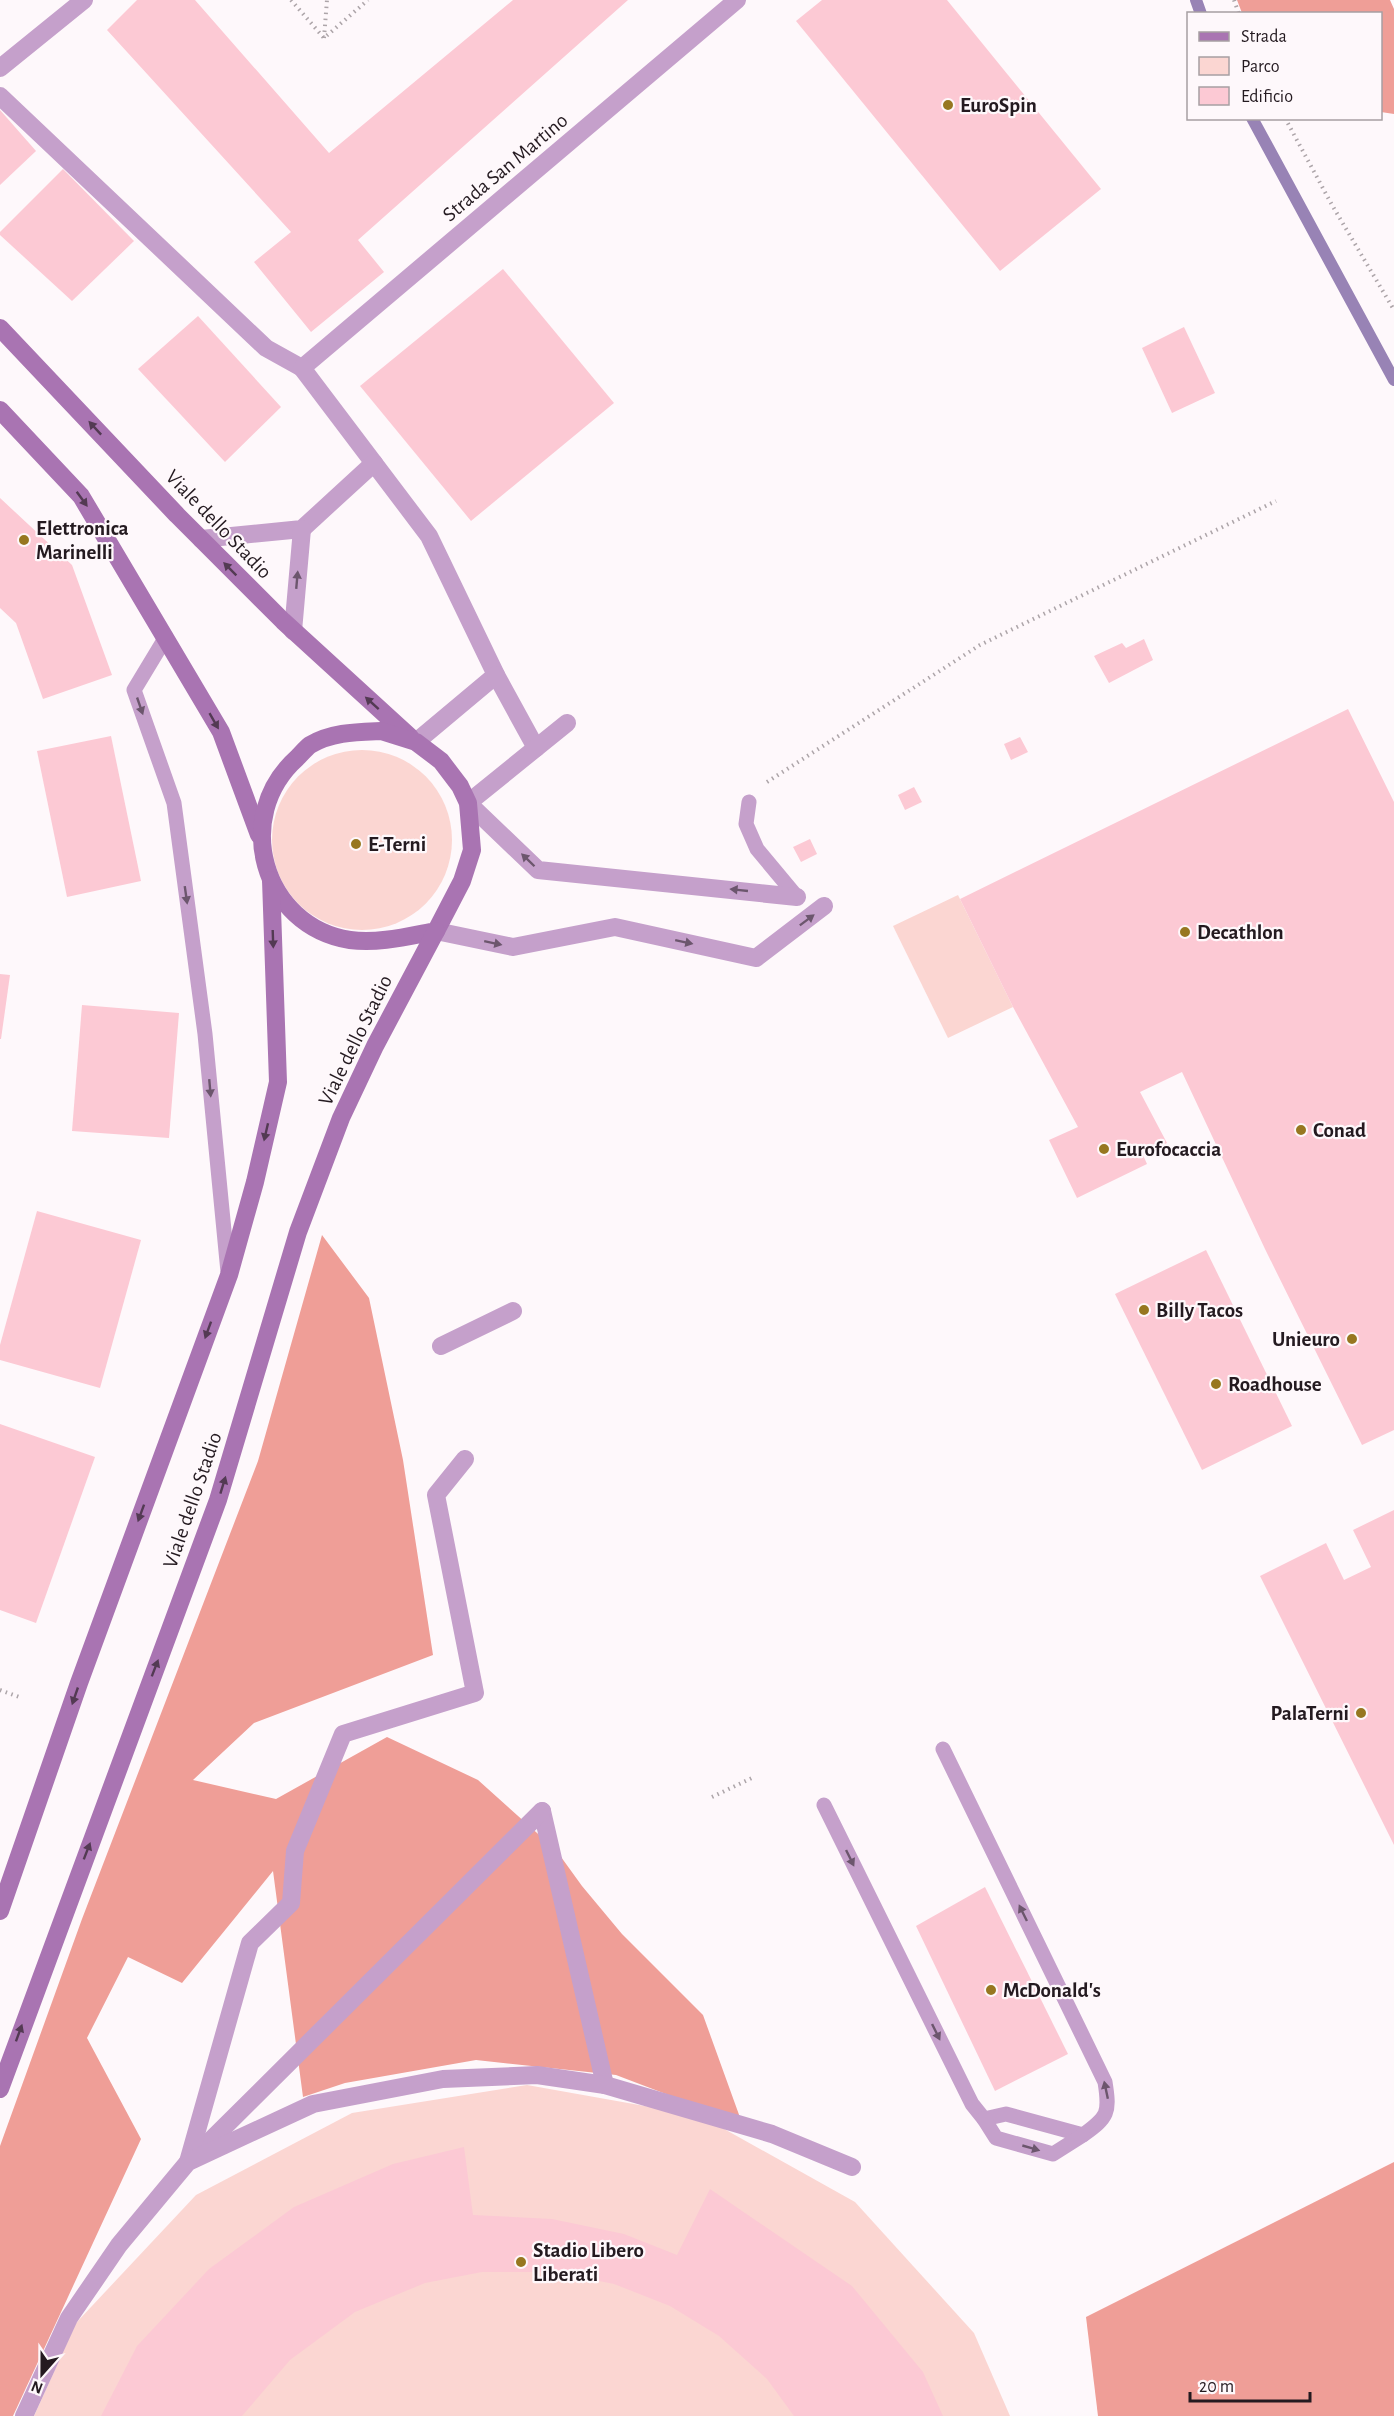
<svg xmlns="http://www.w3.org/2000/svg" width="1394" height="2416" viewBox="0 0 1394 2416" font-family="'Alegreya Sans',sans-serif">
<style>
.green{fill:#fbd6d2}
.forest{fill:#ef9e97}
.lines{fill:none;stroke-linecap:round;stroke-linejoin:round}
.stream{stroke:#9883b5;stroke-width:12}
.building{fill:#fcc9d4}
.path{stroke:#ada5a9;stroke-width:4;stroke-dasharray:1.5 4.5;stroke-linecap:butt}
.service{stroke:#c5a0cb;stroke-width:15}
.minor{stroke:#c5a0cb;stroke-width:18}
.secondary{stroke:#a974b2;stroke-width:18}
.oneway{fill:#533a53}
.oneway2{fill:#6c566d}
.poi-dot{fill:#977720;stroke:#fef8fb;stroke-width:2}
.labels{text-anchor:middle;stroke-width:4.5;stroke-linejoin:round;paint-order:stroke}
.poi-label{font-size:21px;font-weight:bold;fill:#241a20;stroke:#fef8fb;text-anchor:start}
.street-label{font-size:21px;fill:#241a20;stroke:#fef8fb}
</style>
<rect width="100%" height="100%" fill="#fef8fb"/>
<g class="green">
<circle cx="362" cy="840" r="90"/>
<polygon points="958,895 1013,1007 948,1038 893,926"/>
<polygon points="527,2085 701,2116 855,2202 974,2333 1010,2416 34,2416 76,2323 196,2195 352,2113"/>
</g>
<g class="forest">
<polygon points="1237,0 1390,0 1394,9 1394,114 1381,112 1380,14 1242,13"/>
<polygon points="322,1235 369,1298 403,1460 433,1655 254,1723 193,1780 276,1799 387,1737 478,1780 556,1850 582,1886 622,1934 703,2015 742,2123 616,2075 476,2060 345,2083 303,2097 273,1871 182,1983 128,1957 87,2038 141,2139 13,2416 0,2416 0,2146 82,1919 258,1461"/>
<polygon points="1394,2162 1394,2416 1098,2416 1086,2317"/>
</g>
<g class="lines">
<g class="stream">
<polyline points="1196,0 1201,14"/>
<polyline points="1252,118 1394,380"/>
</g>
</g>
<g class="building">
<polygon points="137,0 195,0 329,153 513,0 628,0 358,240 384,272 311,332 254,262 291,232 107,30"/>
<polygon points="822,0 947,0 1101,189 1000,271 796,21"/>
<polygon points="0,110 36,151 0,185"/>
<polygon points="63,169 134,241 72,301 0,235 0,232"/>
<polygon points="503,269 614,403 471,521 360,386"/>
<polygon points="198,316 281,407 225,462 138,369"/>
<polygon points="1184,327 1215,393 1172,413 1142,348"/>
<polygon points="0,498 72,565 112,675 43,699 16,623 0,608"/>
<polygon points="1144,639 1153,660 1109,683 1094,656 1122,643 1126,648"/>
<polygon points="1348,709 1394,802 1394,1430 1362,1445 1265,1249 1182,1072 1140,1092 1167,1143 1143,1155 1147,1164 1077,1198 1049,1140 1078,1127 1013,1007 960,899"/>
<polygon points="111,736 141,881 67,897 37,751"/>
<polygon points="1020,737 1028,752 1011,760 1004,744"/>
<polygon points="914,787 922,802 905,810 898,795"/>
<polygon points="810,839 817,854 801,862 793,847"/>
<polygon points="0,974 10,975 1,1039 0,1039"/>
<polygon points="82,1005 179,1013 169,1138 72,1131"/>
<polygon points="37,1211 141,1240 100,1388 0,1360 0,1345"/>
<polygon points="1206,1250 1292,1426 1202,1470 1115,1294"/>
<polygon points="0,1424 95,1457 36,1623 0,1610"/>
<polygon points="1394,1510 1394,1845 1260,1576 1326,1543 1344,1580 1371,1567 1353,1530"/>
<polygon points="985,1887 1068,2054 995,2091 916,1926"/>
<polygon points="464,2147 473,2215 552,2219 624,2234 677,2255 710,2189 852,2286 923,2372 943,2416 794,2416 767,2379 719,2336 670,2306 614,2284 554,2272 482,2272 425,2283 355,2312 290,2360 242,2416 101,2416 137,2346 209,2269 294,2207 393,2164"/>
</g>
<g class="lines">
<g class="path">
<polyline points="291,0 324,38 368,0"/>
<polyline points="1234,0 1239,14"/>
<polyline points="324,38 327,0"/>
<polyline points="1285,118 1332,205 1394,310"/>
<polyline points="767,782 980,645 1276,501"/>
<polyline points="0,1690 19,1697"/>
<polyline points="712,1797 754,1777"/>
</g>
<g class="service">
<polyline points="166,637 134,690 174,803 205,1034 228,1272"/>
<polyline points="749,802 746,824 757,849 797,897"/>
<path d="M824,1805L972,2104L984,2119L1006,2114L1083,2135C1108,2117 1110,2113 1105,2082L943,1749"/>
<polyline points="984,2119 996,2138 1053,2154 1083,2135"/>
</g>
<g class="minor">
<polyline points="0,68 84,0"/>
<polyline points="0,96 266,348 302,368 737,0"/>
<polyline points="302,368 429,536 496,675 416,742"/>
<polyline points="201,539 302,529 374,463"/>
<polyline points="293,631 302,529"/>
<polyline points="496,675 536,748"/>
<polyline points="567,723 468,803 538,870 797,897"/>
<polyline points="436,931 513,947 615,927 756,958 824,906"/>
<polyline points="441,1346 513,1311"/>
<polyline points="542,1811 605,2085"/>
<polyline points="198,2153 542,1811"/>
<polyline points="188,2162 250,1943 291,1903 295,1851 343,1734 475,1693 436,1495 465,1459"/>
<polyline points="24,2416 69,2318 119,2245 188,2162 313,2104 443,2079 537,2075 605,2085 772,2134 852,2167"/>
</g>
<g class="secondary">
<polyline points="0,328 177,515 283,621 410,737"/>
<polyline points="0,410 81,496 221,732 259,835"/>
<path d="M381,731L416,742L441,761L460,786L468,803L472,850L462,881L436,931C409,936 378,944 350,940C262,926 232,816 297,758C301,754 306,748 310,745C332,732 357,732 381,731Z"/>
<polyline points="0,1911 79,1683 229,1275 255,1182 278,1082 271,880"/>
<polyline points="0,2089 218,1500 298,1232 341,1118 375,1046 436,931"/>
</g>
</g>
<defs><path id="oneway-solid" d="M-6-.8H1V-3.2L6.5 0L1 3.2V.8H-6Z" transform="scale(1.5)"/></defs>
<g class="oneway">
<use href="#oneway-solid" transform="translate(95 428) rotate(-133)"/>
<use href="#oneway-solid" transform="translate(82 499) rotate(54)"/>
<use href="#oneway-solid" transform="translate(230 569) rotate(-135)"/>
<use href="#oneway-solid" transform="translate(372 703) rotate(-138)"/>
<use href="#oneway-solid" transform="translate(214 721) rotate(60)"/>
<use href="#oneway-solid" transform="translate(273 939) rotate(88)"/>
<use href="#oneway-solid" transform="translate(266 1132) rotate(103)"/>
<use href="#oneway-solid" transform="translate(208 1330) rotate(110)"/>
<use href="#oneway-solid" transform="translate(223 1485) rotate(-73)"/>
<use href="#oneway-solid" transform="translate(141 1513) rotate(110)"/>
<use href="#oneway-solid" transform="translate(155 1668) rotate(-69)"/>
<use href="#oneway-solid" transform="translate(75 1696) rotate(109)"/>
<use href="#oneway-solid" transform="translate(87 1851) rotate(-69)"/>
<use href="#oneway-solid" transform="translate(19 2033) rotate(-70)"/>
</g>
<g class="oneway2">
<use href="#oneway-solid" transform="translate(297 580) rotate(-85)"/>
<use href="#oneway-solid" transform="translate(140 706) rotate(71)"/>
<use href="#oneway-solid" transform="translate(528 860) rotate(-136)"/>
<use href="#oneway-solid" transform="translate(739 890) rotate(-174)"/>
<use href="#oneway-solid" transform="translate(186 895) rotate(82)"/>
<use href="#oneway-solid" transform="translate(807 920) rotate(-37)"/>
<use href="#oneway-solid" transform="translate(684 942) rotate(12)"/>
<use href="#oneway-solid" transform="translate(493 943) rotate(12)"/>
<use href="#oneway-solid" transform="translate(210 1088) rotate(85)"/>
<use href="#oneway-solid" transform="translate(850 1858) rotate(64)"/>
<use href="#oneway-solid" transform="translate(1023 1913) rotate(-116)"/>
<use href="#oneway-solid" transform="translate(936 2032) rotate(64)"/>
<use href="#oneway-solid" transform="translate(1106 2090) rotate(-102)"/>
<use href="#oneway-solid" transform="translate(1031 2148) rotate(16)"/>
</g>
<g class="poi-dot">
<circle cx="948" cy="105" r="6"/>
<circle cx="24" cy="540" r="6"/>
<circle cx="356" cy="844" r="6"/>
<circle cx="1185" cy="932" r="6"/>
<circle cx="1301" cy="1130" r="6"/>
<circle cx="1104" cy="1149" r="6"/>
<circle cx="1144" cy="1310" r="6"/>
<circle cx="1352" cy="1339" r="6"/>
<circle cx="1216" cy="1384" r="6"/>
<circle cx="1361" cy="1713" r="6"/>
<circle cx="991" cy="1990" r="6"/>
<circle cx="521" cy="2262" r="6"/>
</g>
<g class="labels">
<g class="poi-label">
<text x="960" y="112">EuroSpin</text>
<text x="36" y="535">Elettronica<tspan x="36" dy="24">Marinelli</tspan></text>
<text x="368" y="851">E-Terni</text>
<text x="1197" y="939">Decathlon</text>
<text x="1313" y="1137">Conad</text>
<text x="1116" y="1156">Eurofocaccia</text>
<text x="1156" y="1317">Billy Tacos</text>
<text x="1340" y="1346" text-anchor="end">Unieuro</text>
<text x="1228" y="1391">Roadhouse</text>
<text x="1349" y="1720" text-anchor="end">PalaTerni</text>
<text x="1003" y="1997">McDonald's</text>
<text x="533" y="2257">Stadio Libero<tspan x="533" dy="24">Liberati</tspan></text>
</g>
<g class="street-label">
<text transform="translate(505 167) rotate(-40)" y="7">Strada San Martino</text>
<text transform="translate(219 524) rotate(46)" y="7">Viale dello Stadio</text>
<text transform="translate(355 1040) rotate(-64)" y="7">Viale dello Stadio</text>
<text transform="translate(192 1500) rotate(-71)" y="7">Viale dello Stadio</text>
</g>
</g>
<rect x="1187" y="12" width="195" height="108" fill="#fef8fb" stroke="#a79fa3" stroke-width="1.5"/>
<rect x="1199" y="32" width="30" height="9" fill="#a974b2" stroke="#a79fa3" stroke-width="1.5"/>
<text x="1241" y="42" font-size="18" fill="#241a20">Strada</text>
<rect x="1199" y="57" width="30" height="18" fill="#fbd6d2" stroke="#a79fa3" stroke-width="1.5"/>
<text x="1241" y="72" font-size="18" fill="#241a20">Parco</text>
<rect x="1199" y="87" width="30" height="18" fill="#fcc9d4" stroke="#a79fa3" stroke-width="1.5"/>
<text x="1241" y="102" font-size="18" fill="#241a20">Edificio</text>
<g transform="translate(42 2374) rotate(201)" stroke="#fef8fb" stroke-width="4.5" paint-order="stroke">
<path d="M0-4.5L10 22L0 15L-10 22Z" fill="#241a20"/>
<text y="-9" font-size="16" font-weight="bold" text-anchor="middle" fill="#241a20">N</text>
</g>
<path d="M1190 2392v9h120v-9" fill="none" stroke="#241a20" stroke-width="3"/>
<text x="1199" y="2392" font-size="18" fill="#241a20" stroke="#fef8fb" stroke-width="4.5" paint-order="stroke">20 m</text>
</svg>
